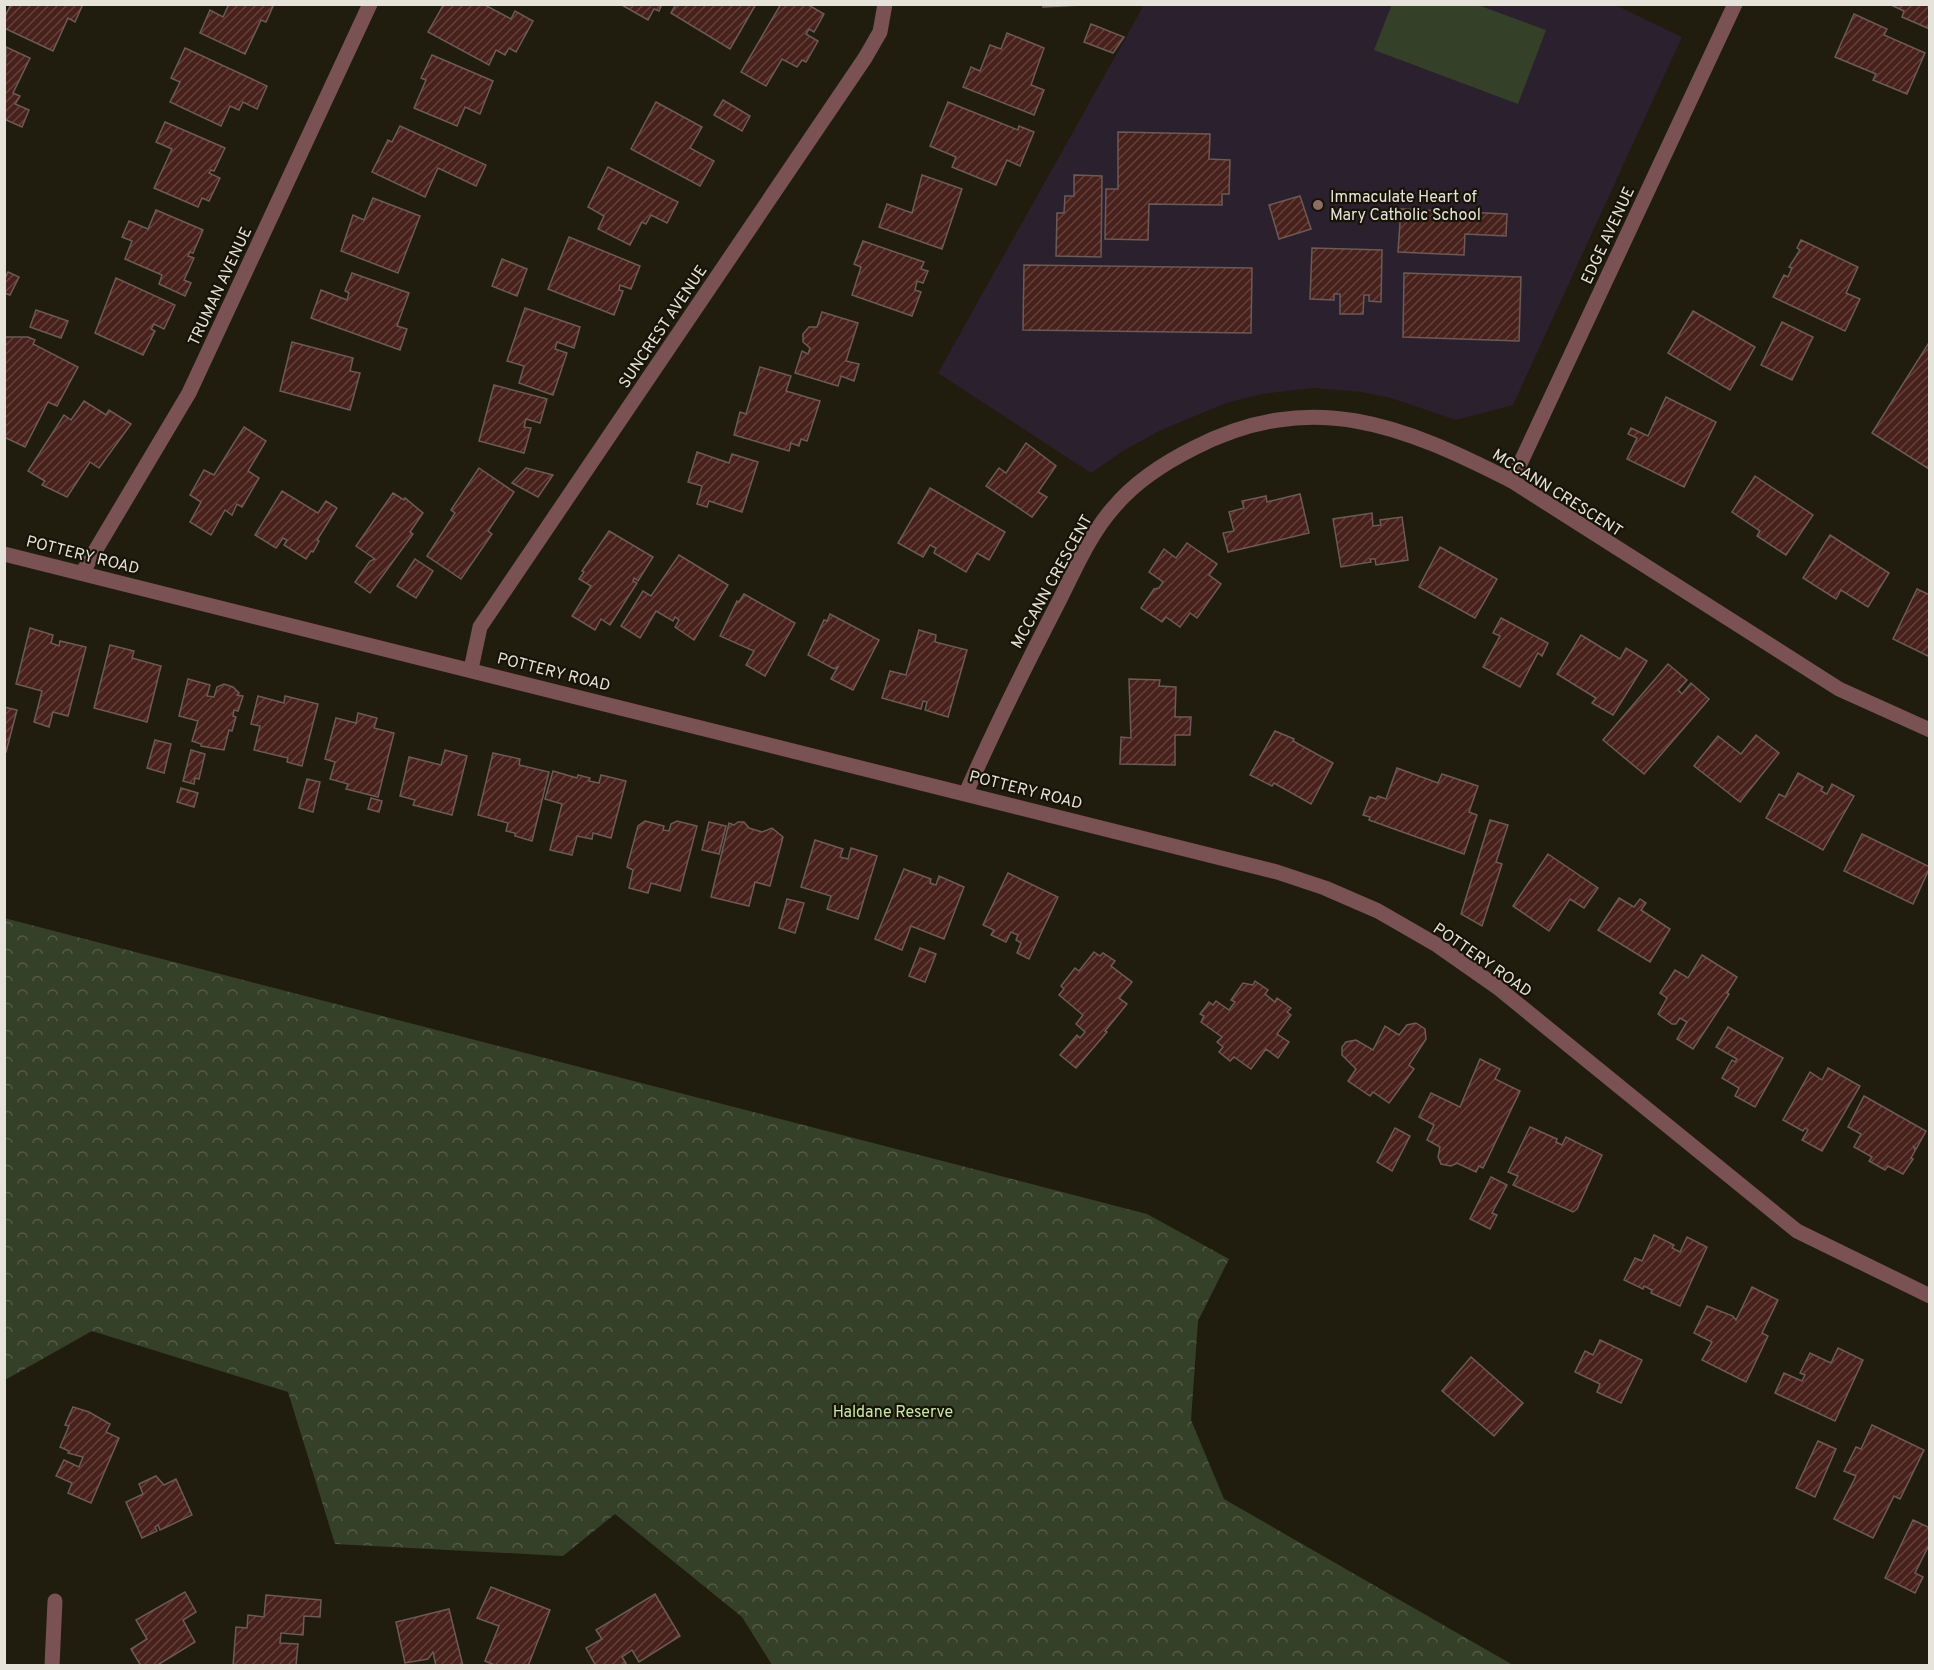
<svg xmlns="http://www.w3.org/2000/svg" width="1934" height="1670" viewBox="0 0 1934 1670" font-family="Overpass,sans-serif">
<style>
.education{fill:#2a202e}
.green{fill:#354028}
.forest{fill:url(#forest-crowns)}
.building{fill:url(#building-hatch);stroke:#6d5a57;stroke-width:1.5}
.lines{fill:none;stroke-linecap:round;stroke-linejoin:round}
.street{stroke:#7a5253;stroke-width:15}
.education-dot{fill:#8d6e63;stroke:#171407;stroke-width:2}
.labels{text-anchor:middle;stroke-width:4.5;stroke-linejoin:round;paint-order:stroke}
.poi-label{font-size:16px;fill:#e5e3da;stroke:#171407;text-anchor:start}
.street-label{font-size:16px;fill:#e5e3da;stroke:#171407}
.park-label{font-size:16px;fill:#c8e7a7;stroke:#171407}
</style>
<defs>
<pattern id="forest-crowns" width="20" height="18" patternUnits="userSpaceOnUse" patternTransform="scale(1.5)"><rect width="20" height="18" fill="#354028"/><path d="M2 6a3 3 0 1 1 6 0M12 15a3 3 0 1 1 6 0" fill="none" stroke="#525b47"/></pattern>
<pattern id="building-hatch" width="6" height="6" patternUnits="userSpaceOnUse" patternTransform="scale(1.5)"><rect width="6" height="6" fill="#49211c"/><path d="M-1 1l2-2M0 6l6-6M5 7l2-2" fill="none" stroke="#63413c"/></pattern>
</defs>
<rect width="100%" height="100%" fill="#201d0f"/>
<polygon class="education" points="1144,5 1615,5 1682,37 1513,405 1456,420 1391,398 1361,392 1313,388 1262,394 1226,403 1159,431 1123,451 1091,473 938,373"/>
<polygon class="green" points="1392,4 1478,5 1546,30 1518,104 1374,50"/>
<polygon class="forest" points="4,918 1147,1214 1229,1259 1198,1321 1191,1420 1224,1499 1513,1665 772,1665 742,1617 615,1514 563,1556 335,1544 288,1392 92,1331 5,1380"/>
<g class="building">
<polygon points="11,4 83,4 75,22 68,18 53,51 4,28 4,19"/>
<polygon points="229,4 274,4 266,22 261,20 245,54 200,33 210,10 223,17"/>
<polygon points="444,4 483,4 511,19 515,11 533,21 516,52 509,48 505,55 496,50 489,65 428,32"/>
<polygon points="620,4 662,4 659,11 654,9 648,20"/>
<polygon points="676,4 756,4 730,49 671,13"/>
<polygon points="781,4 807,4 824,14 814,32 809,29 806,34 818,41 806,62 802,60 797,67 782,59 766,86 741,72"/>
<polygon points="1043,4 1102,4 1043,7"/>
<polygon points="1889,4 1930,4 1930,29 1902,17 1904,11"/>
<polygon points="1854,14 1887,29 1884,35 1925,53 1907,94 1873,80 1876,74 1835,57"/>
<polygon points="1091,24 1124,37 1113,53 1084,42"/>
<polygon points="1007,33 1044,48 1031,85 1044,90 1034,115 963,87 971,67 980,71 990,45 1001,49"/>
<polygon points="6,47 30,58 13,93 20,96 15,104 29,110 22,127 4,119"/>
<polygon points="185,48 267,86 257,109 243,102 239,110 230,106 221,126 170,102 180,82 171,78"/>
<polygon points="432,55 493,81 480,114 465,107 457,126 414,108 426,80 421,78"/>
<polygon points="723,100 750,116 742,131 714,115"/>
<polygon points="656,102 702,127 690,148 714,161 700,186 631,149"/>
<polygon points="948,102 1018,130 1019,126 1034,132 1020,166 1007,160 996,185 952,167 956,157 930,146"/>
<polygon points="165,122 225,148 214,171 211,170 209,173 220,178 209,201 202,198 198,207 154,188 172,149 156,142"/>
<polygon points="400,126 486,165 476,186 438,168 425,197 372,172 388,140 392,142"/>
<polygon points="1118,132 1210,134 1209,159 1230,160 1229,194 1222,194 1222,205 1149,204 1148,240 1105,239 1106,189 1118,189"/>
<polygon points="608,167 678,202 667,223 651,215 646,224 642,222 630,245 598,229 604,216 588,207"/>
<polygon points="922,175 962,189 942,249 879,227 887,204 912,213"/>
<polygon points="1074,175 1102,176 1101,257 1056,256 1057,213 1064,213 1065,196 1074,196"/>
<polygon points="1300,196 1311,229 1279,239 1269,205"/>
<polygon points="373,198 420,216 398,273 341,251 353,215 364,220"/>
<polygon points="1401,209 1507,214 1506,236 1465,234 1464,255 1398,252"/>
<polygon points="156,210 203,230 193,253 190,252 188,256 194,258 184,280 191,283 185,296 159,284 162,275 125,259 132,241 122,237 129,221 148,229"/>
<polygon points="569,237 640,266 631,289 620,285 619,290 623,291 614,315 548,289"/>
<polygon points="1801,240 1858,267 1846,293 1860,299 1845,331 1773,297 1784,275 1788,277 1792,268 1789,267 1800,250 1797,248"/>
<polygon points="863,241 924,262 921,269 928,271 923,283 917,281 915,290 921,292 912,316 852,295 861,267 854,264"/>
<polygon points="1312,248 1382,250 1381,302 1369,301 1369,295 1364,295 1363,314 1340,314 1340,294 1334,294 1334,300 1310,299"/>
<polygon points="502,259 527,269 517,296 492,286"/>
<polygon points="1024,265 1252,268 1251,333 1023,330"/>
<polygon points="8,272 19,277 10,295 4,293 4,280"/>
<polygon points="352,273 409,293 397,326 407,329 400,350 311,318 321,290 347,300 349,293 345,291"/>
<polygon points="1404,273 1521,277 1519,341 1403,337"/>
<polygon points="116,278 175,305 164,329 154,324 151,329 155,331 143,355 95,333"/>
<polygon points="525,308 580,327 574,348 557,342 555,349 567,353 553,395 519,383 524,366 507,361"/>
<polygon points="36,310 68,321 61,338 30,327"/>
<polygon points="1693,311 1755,347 1730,390 1668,353"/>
<polygon points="822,312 858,323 846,361 859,364 854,381 841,376 838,386 795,373 802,351 808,354 810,348 803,342 803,334 809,327 817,327"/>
<polygon points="1782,322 1813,337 1792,380 1761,365"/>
<polygon points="4,337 28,337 35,340 33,344 78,367 57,406 48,402 25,447 4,437"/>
<polygon points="1930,341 1930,469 1929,469 1872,433"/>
<polygon points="292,342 353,358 350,371 360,373 350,410 280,391"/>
<polygon points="760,367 791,376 786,391 820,401 807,441 801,439 799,446 791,443 789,451 734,435 740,412 746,414"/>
<polygon points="494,385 547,399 540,423 526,419 524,427 531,428 524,453 479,441"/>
<polygon points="1666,397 1716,422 1684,487 1627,459 1637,438 1628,434 1631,428 1648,436"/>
<polygon points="84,401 106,415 109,410 131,424 99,468 90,462 67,497 42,485 45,481 28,471 64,415 71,420"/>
<polygon points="244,427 266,441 248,471 259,478 242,507 237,504 232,515 225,510 211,535 190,522 201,502 190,495 204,470 214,475"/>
<polygon points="1026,443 1056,466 1038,492 1047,497 1032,517 986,486 999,468 1006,473"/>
<polygon points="697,452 729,463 732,454 758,462 742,512 709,501 707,507 697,504 702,486 688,482"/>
<polygon points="479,468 514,492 488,531 492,534 461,579 427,556 455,513 451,510"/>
<polygon points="526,468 553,475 538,497 512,483"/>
<polygon points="1755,476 1813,515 1786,555 1757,536 1760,531 1732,512"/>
<polygon points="930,488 1005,532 989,560 977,553 966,572 934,553 936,548 930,545 923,557 898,543"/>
<polygon points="282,491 318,513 326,501 337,508 317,540 319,541 313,552 311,551 306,559 284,545 287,540 283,538 276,548 255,535"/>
<polygon points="393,493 404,500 405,498 423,513 410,532 413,534 370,593 355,582 370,561 375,559 356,546"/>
<polygon points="1300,494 1309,533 1228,552 1223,533 1234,531 1229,512 1244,508 1242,501 1266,496 1267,502"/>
<polygon points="1372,513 1373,526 1381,525 1380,520 1402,517 1408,560 1376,565 1375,559 1370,559 1371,562 1341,567 1333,519"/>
<polygon points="609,531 653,557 638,581 634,578 633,581 637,583 610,625 601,619 595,630 572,616 591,586 579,579 584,572 582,571"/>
<polygon points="1830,535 1889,573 1868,607 1841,590 1836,599 1803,578"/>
<polygon points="1187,543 1217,564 1209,575 1221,584 1197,618 1190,613 1180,627 1166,617 1162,622 1141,608 1154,589 1159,588 1163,582 1149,572 1164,549 1176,558"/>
<polygon points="1440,547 1497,579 1475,618 1419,587"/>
<polygon points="679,555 728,585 694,640 675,627 679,620 675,617 673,621 656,611 640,638 621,626 643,591 651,596"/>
<polygon points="415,559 433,571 416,598 397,586"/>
<polygon points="1917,589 1930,595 1930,657 1893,639"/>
<polygon points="744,594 795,623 765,676 746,665 754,651 720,636 737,601 739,602"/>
<polygon points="830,614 879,640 853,690 831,679 838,667 834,669 808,655 824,620 827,621"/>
<polygon points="1501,618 1548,643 1542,656 1538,653 1520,687 1483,667 1500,636 1493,633"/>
<polygon points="30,628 53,635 51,643 59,646 60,641 86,647 68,716 53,712 49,727 34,722 42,691 16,684"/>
<polygon points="919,630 936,635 935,642 967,650 948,717 925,710 927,702 923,701 921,709 882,698 890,671 906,675"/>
<polygon points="1581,635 1620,659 1626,648 1647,661 1613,715 1592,703 1596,698 1557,674"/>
<polygon points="110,645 134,651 132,658 161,666 147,722 94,708"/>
<polygon points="1668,664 1687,680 1678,690 1682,694 1691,683 1709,699 1644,774 1603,740"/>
<polygon points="188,679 210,685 207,696 214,697 217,687 224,684 233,687 239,693 237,695 243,696 238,711 234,710 233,716 236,717 232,731 229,730 224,750 201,746 201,744 192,741 198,721 179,716"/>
<polygon points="1129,679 1160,680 1159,686 1176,687 1175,717 1191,717 1190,735 1175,735 1175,765 1120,764 1121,737 1131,738"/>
<polygon points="258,696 284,703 285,696 318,704 302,766 287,762 288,758 254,750 260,726 251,724"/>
<polygon points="4,707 17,710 6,752 4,752"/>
<polygon points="358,713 377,718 374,728 394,733 378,797 346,789 348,784 330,779 335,762 325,759 336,718 356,723"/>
<polygon points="1275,731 1294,739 1293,741 1333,763 1311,804 1274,783 1272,786 1250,775"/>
<polygon points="1756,735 1779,753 1740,802 1694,766 1718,736 1741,754"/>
<polygon points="155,740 171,744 164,773 147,768"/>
<polygon points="191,750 205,754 199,779 195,778 194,784 183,781"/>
<polygon points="445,750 467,756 452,815 413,805 415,800 400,796 409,757 441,765"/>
<polygon points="493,753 520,759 519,765 549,772 532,841 515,836 515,833 506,831 508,823 478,815"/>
<polygon points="1397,768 1438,783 1442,774 1478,786 1469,812 1477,815 1464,854 1369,820 1370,817 1363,815 1370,797 1376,799 1378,796 1386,799"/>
<polygon points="553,771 577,778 578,775 590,778 589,781 599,783 601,775 626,781 611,838 593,833 592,839 577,836 572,855 550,850 562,804 545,799"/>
<polygon points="1798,773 1823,787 1821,791 1827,794 1832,784 1854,796 1823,850 1766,818 1779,794 1785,797"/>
<polygon points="307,779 320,782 313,812 299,808"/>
<polygon points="181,788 198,793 194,807 177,802"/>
<polygon points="371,798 382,801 379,812 368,809"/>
<polygon points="1490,820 1508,825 1496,862 1502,864 1482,926 1461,914"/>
<polygon points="645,821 664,826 663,830 669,831 671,824 677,821 697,826 680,891 651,883 648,893 629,888 633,870 627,867 638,826"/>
<polygon points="709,822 726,826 719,854 702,850"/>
<polygon points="738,822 744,822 749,828 762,832 772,828 783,837 770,886 755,882 749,906 711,897 729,823 734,825"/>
<polygon points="1862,834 1930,867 1913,904 1844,871"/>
<polygon points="815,840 843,849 840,857 848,859 851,848 877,856 858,919 827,909 831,896 801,887"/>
<polygon points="1548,854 1598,888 1584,908 1570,899 1549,931 1513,906"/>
<polygon points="904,869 931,879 930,883 936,885 939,876 964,887 944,939 911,926 902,950 875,939"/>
<polygon points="1008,873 1058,897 1029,959 1017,953 1021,943 1016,940 1018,935 1011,932 1006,942 991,935 994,930 983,925"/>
<polygon points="1619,898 1634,907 1640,899 1646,903 1641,910 1670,929 1650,962 1598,930"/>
<polygon points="787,899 804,903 795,933 779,928"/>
<polygon points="920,948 936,954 925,982 909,976"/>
<polygon points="1094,952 1100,956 1103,953 1115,961 1111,966 1132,982 1119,998 1127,1004 1105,1031 1107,1032 1076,1068 1060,1055 1077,1035 1080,1038 1085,1032 1076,1024 1083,1015 1059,995 1064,989 1061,986 1075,968 1079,971"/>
<polygon points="1702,955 1737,977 1727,993 1729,994 1693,1049 1677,1039 1687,1022 1680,1018 1676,1024 1672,1024 1658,1014 1667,998 1660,993 1675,970 1688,978"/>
<polygon points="1255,981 1268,990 1265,994 1275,1002 1277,998 1291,1008 1287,1012 1291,1015 1277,1034 1289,1042 1278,1058 1266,1049 1251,1069 1234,1057 1230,1061 1219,1052 1223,1047 1217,1042 1222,1037 1201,1022 1204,1016 1200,1014 1209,1002 1213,1005 1216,1001 1229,1010 1235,1002 1231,1000 1243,983 1253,985"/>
<polygon points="1416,1023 1425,1029 1426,1039 1409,1065 1414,1069 1389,1103 1373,1092 1370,1096 1348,1081 1356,1069 1342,1055 1342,1047 1346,1042 1356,1040 1373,1050 1385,1026 1399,1035 1407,1025"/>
<polygon points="1728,1027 1783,1058 1755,1107 1735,1096 1739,1088 1722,1078 1732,1060 1735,1062 1737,1059 1716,1047"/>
<polygon points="1480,1059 1500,1069 1495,1079 1520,1091 1483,1168 1479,1166 1476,1172 1457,1163 1451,1166 1441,1164 1438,1157 1440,1147 1427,1140 1434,1125 1419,1117 1431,1093 1460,1107"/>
<polygon points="1828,1068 1860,1086 1822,1151 1802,1140 1808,1130 1805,1128 1803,1131 1783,1120 1810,1072 1822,1080"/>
<polygon points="1864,1096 1926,1131 1916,1149 1914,1147 1915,1151 1911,1158 1913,1159 1903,1174 1888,1166 1885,1170 1869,1161 1872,1157 1854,1147 1861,1134 1848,1127"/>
<polygon points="1530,1127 1557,1139 1556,1142 1562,1145 1566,1137 1602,1155 1577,1209 1573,1212 1513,1185 1518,1176 1508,1172"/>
<polygon points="1395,1128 1410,1136 1392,1171 1377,1162"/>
<polygon points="1491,1177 1507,1185 1492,1213 1497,1215 1490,1229 1470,1219"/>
<polygon points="1654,1235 1674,1245 1672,1248 1680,1252 1687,1237 1707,1247 1680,1306 1651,1293 1652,1290 1644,1286 1643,1289 1624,1280 1635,1258 1642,1261"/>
<polygon points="1752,1287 1778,1300 1762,1333 1768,1336 1746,1382 1702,1360 1712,1342 1694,1333 1707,1306 1733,1316 1736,1320"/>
<polygon points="1600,1340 1642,1360 1621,1403 1597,1392 1600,1384 1575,1372 1585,1351 1593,1355"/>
<polygon points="1838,1348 1863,1360 1835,1421 1775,1393 1784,1373 1802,1381 1805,1375 1800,1373 1810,1353 1831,1363"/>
<polygon points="1471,1357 1523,1403 1494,1436 1442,1391"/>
<polygon points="73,1407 89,1412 110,1424 106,1432 119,1438 91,1503 68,1493 72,1483 56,1476 64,1460 79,1467 83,1457 68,1453 69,1451 60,1447 69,1426 65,1425"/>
<polygon points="1872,1425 1924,1450 1900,1499 1894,1496 1873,1538 1834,1519 1856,1476 1844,1471 1856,1447 1861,1449"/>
<polygon points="1818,1441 1836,1449 1815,1497 1796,1488"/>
<polygon points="156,1476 164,1485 176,1479 192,1515 160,1530 158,1525 155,1527 157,1531 142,1538 126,1502 143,1494 139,1484"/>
<polygon points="1913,1520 1930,1528 1930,1543 1915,1573 1923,1577 1915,1593 1885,1578"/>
<polygon points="491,1587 550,1610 528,1666 497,1666 485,1661 499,1626 477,1618"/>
<polygon points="185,1592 196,1612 183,1620 195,1642 156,1666 141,1666 131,1649 147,1639 136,1620"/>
<polygon points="655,1594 680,1636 639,1662 632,1650 622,1657 626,1663 622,1666 596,1666 586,1648 602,1639 596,1630"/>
<polygon points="266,1595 321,1600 320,1617 304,1616 303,1635 281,1633 280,1643 298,1644 296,1665 233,1666 236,1627 247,1628 248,1615 264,1617"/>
<polygon points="449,1609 463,1666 436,1666 433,1652 428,1659 405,1663 396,1622"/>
</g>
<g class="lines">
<g class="street">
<polyline points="1512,481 1735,4"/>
<polyline points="4,554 1277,872 1325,888 1378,911 1437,945 1497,987 1797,1231 1930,1296"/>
<polyline points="82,573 189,393 370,4"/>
<polyline points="471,669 480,627 865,58 880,32 885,4"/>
<path d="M966,793C994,729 1025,667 1057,605C1074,572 1089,535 1114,507C1135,482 1164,463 1194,448C1312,388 1402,425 1512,481L1839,689L1930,730"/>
<polyline points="52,1666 55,1601"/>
</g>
</g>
<circle class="education-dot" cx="1318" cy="205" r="6"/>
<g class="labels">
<g class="poi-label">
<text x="1330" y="202">Immaculate Heart of<tspan x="1330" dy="18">Mary Catholic School</tspan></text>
</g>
<g class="street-label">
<text transform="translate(1607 235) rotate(-65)" y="6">EDGE AVENUE</text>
<text transform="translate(219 286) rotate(-65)" y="6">TRUMAN AVENUE</text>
<text transform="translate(662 326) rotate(-56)" y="6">SUNCREST AVENUE</text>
<text transform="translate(1558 492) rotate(32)" y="6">MCCANN CRESCENT</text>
<text transform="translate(83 554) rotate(14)" y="6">POTTERY ROAD</text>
<text transform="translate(1051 581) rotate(-61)" y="6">MCCANN CRESCENT</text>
<text transform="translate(554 671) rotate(14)" y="6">POTTERY ROAD</text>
<text transform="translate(1026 789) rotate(14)" y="6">POTTERY ROAD</text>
<text transform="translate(1483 959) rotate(35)" y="6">POTTERY ROAD</text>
</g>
<g class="park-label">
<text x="893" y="1417">Haldane Reserve</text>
</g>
</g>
<rect width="1934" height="1670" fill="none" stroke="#e5e3da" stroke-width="12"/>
</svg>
